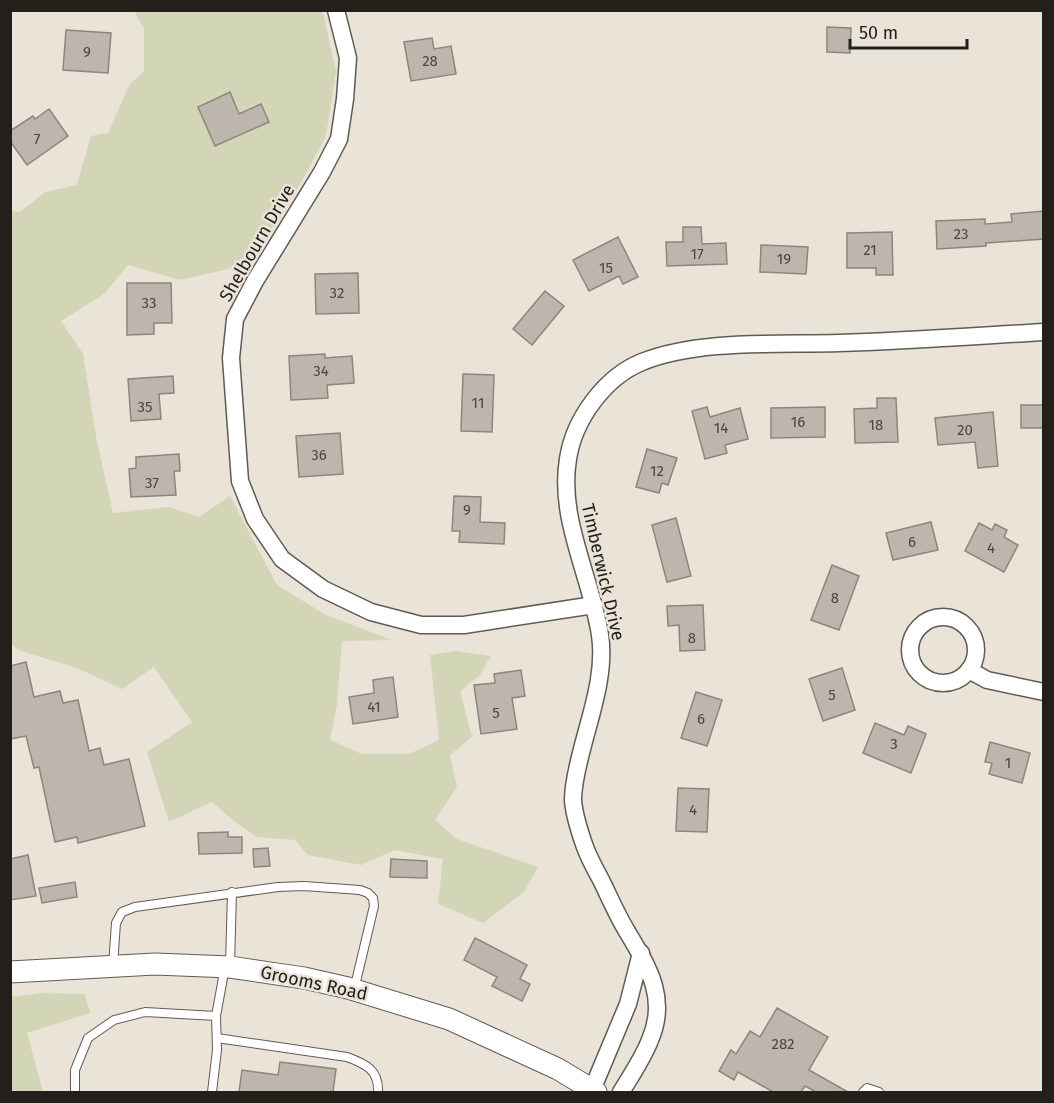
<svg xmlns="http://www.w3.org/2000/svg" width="1054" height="1103" viewBox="0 0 1054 1103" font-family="'Fira Sans',sans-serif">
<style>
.green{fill:#d3d5b7}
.building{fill:#bdb6ac;stroke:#8c867c;stroke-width:1.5}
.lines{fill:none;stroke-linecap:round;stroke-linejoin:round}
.service-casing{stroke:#615c53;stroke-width:10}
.minor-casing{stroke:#615c53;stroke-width:19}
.tertiary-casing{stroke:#615c53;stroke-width:23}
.service{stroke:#fff;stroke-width:8}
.minor{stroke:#fff;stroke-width:16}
.tertiary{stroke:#fff;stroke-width:21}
.labels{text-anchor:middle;stroke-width:5;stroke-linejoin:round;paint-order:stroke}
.number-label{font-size:15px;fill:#4a4640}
.street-label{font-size:18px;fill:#23201c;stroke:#eae3d8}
</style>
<rect width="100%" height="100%" fill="#eae3d8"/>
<g class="green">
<polygon points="134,11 321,11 324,16 336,71 326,136 302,181 257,251 228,269 180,280 128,265 104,294 61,321 83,354 97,442 113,513 169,507 199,517 230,496 277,585 326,615 392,640 342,641 337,704 330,740 362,754 409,754 439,740 430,655 456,651 491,656 480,675 460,691 472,737 450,755 457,787 435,820 457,839 538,867 524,892 483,923 438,904 443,859 395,850 361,865 308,855 295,840 257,837 235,822 212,802 169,822 147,752 192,722 154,667 122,689 77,668 18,650 11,643 10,211 20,212 45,192 77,185 91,136 108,133 130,84 144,71 144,28"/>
<polygon points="41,993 85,994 90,1013 27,1033 43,1092 11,1092 11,997"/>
</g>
<g class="building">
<polygon points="827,27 851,28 850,53 827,52"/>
<polygon points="66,30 111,33 108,73 63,70"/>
<polygon points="432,38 434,49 451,46 456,74 411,81 404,42"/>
<polygon points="230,92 239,114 261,104 269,122 215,146 198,107"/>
<polygon points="49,109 68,136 27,165 10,141 10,131 33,116 35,119"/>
<polygon points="1044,211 1044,239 986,243 986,246 937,249 936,221 985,219 985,224 1012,222 1011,214"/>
<polygon points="683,227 701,227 702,244 726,243 727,264 667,266 666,242 683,242"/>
<polygon points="892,232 893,275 876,275 876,268 847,268 847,233"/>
<polygon points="618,237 638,277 623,284 619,276 589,291 573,260"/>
<polygon points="761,245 808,247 806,274 760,272"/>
<polygon points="358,273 359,313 316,314 315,274"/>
<polygon points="127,283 171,283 172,323 154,323 154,334 127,335"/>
<polygon points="545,291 564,306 532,345 513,329"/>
<polygon points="325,354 325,358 352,356 354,383 327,385 328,398 291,400 289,356"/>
<polygon points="463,374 494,375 492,432 461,431"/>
<polygon points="173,376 174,393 159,394 161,419 131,421 128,379"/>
<polygon points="877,398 896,398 898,442 855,443 854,409 877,408"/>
<rect x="1021" y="405" width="23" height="23"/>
<polygon points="707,407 710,417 740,408 748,439 725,445 727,453 705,459 692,411"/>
<polygon points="825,407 825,437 771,438 771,408"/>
<polygon points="993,412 998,466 978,468 975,442 938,445 935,418"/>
<polygon points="340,433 343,474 299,477 296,436"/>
<polygon points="647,449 677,458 668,485 662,483 659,493 636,487"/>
<polygon points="179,454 180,471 174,471 176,495 131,497 129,469 136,468 136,457"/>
<polygon points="454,496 481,497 480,522 505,523 504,544 459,542 460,531 452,531"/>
<polygon points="676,518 691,576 667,582 652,525"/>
<polygon points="931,522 938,550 893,560 886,533"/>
<polygon points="979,523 992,530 995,524 1007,530 1004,537 1018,545 1004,572 965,551"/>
<polygon points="832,565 859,576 839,630 811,620"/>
<polygon points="703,605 705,650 680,651 679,625 668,626 667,606"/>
<polygon points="26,662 34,697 60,691 63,703 78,700 89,751 100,748 104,765 129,759 145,826 78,843 77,837 55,842 39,767 34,768 26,736 10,739 10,666"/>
<polygon points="842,668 855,710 823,721 809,679"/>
<polygon points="521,670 525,696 512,698 517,729 481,734 474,685 495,683 494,674"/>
<polygon points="393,677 398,717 353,724 349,697 374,693 373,680"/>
<polygon points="696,692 722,700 707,746 681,738"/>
<polygon points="875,723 904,735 908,726 926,734 911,773 863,753"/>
<polygon points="990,742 1030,753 1022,783 989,774 992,763 985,762"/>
<polygon points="678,788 709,789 707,832 676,831"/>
<polygon points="228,832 228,837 242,837 242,853 199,854 198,833"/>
<polygon points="268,848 270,866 254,867 253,849"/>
<polygon points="28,855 36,896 10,900 10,859"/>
<polygon points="391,859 427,861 427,878 390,877"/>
<polygon points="75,882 77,897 42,903 39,888"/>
<polygon points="475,938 527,965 520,979 530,984 522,1001 492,986 497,977 464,960"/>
<polygon points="777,1008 828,1037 809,1070 848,1092 816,1092 805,1086 801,1092 773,1092 738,1072 734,1080 719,1071 731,1050 736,1054 750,1031 760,1037"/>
<polygon points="280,1062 336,1069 333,1092 239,1092 242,1070 278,1075"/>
</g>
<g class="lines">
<defs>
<g id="service">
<polyline points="113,965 116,923 122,912 135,907 278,887 304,886 360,890 368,893 373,898 374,906 354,990"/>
<polyline points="230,966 232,892"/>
<path d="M217,1038L347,1057C366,1064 379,1070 378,1092"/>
<polyline points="75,1092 75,1070 88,1038 114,1020 145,1012 216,1016 225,967"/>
<polyline points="212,1092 217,1050 216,1016"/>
<polyline points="863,1092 867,1088 879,1092"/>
</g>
<g id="minor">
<polyline points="336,10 348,58 345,99 339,139 322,172 255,281 235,319 231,358 240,481 255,519 282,559 323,589 371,612 421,625 464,625 594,605"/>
<circle cx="943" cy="650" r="33"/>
<polyline points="969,670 987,680 1044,692"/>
<polyline points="592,1090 628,1004 641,953"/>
<path d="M621,1092C631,1076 643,1058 650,1040C669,996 646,964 625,928C616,913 609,896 601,880C595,869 589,858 585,847C580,833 574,815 573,800C573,784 577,769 581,753C590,716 606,674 600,635C591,576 558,519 568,459C574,419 605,377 642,362C699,339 778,345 839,343C907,341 975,336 1044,332"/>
</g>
<polyline id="tertiary" points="10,972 155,964 230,967 304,978 348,988 449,1019 558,1069 596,1092"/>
</defs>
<use href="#service" class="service-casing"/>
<use href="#minor" class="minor-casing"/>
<use href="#tertiary" class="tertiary-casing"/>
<use href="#service" class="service"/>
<use href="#minor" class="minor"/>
<use href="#tertiary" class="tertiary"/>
</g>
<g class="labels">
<g class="number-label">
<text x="87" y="57">9</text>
<text x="430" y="66">28</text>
<text x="37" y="144">7</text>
<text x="961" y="239">23</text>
<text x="870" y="255">21</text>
<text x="697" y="259">17</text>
<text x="784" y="264">19</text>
<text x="606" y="273">15</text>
<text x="337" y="298">32</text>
<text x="149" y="308">33</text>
<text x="321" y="376">34</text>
<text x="478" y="408">11</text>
<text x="145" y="412">35</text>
<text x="798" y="427">16</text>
<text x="876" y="430">18</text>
<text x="721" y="433">14</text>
<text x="965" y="435">20</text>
<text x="319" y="460">36</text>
<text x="657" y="476">12</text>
<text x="152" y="488">37</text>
<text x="467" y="515">9</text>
<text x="912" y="547">6</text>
<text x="991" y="553">4</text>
<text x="835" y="603">8</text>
<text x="692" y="643">8</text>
<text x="832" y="700">5</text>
<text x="374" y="712">41</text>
<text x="496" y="718">5</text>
<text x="701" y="724">6</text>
<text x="894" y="749">3</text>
<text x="1008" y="768">1</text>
<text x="693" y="815">4</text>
<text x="783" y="1049">282</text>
</g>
<g class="street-label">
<text transform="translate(257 243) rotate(-60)" y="6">Shelbourn Drive</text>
<text transform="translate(603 572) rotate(77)" y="6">Timberwick Drive</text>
<text transform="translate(314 983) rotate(12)" y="6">Grooms Road</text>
</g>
</g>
<rect width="1054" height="1103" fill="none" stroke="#23201c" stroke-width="24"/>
<path d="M850 39v9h117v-9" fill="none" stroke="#23201c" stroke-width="3"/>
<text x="859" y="39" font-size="18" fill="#23201c" stroke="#eae3d8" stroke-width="4.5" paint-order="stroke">50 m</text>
</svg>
